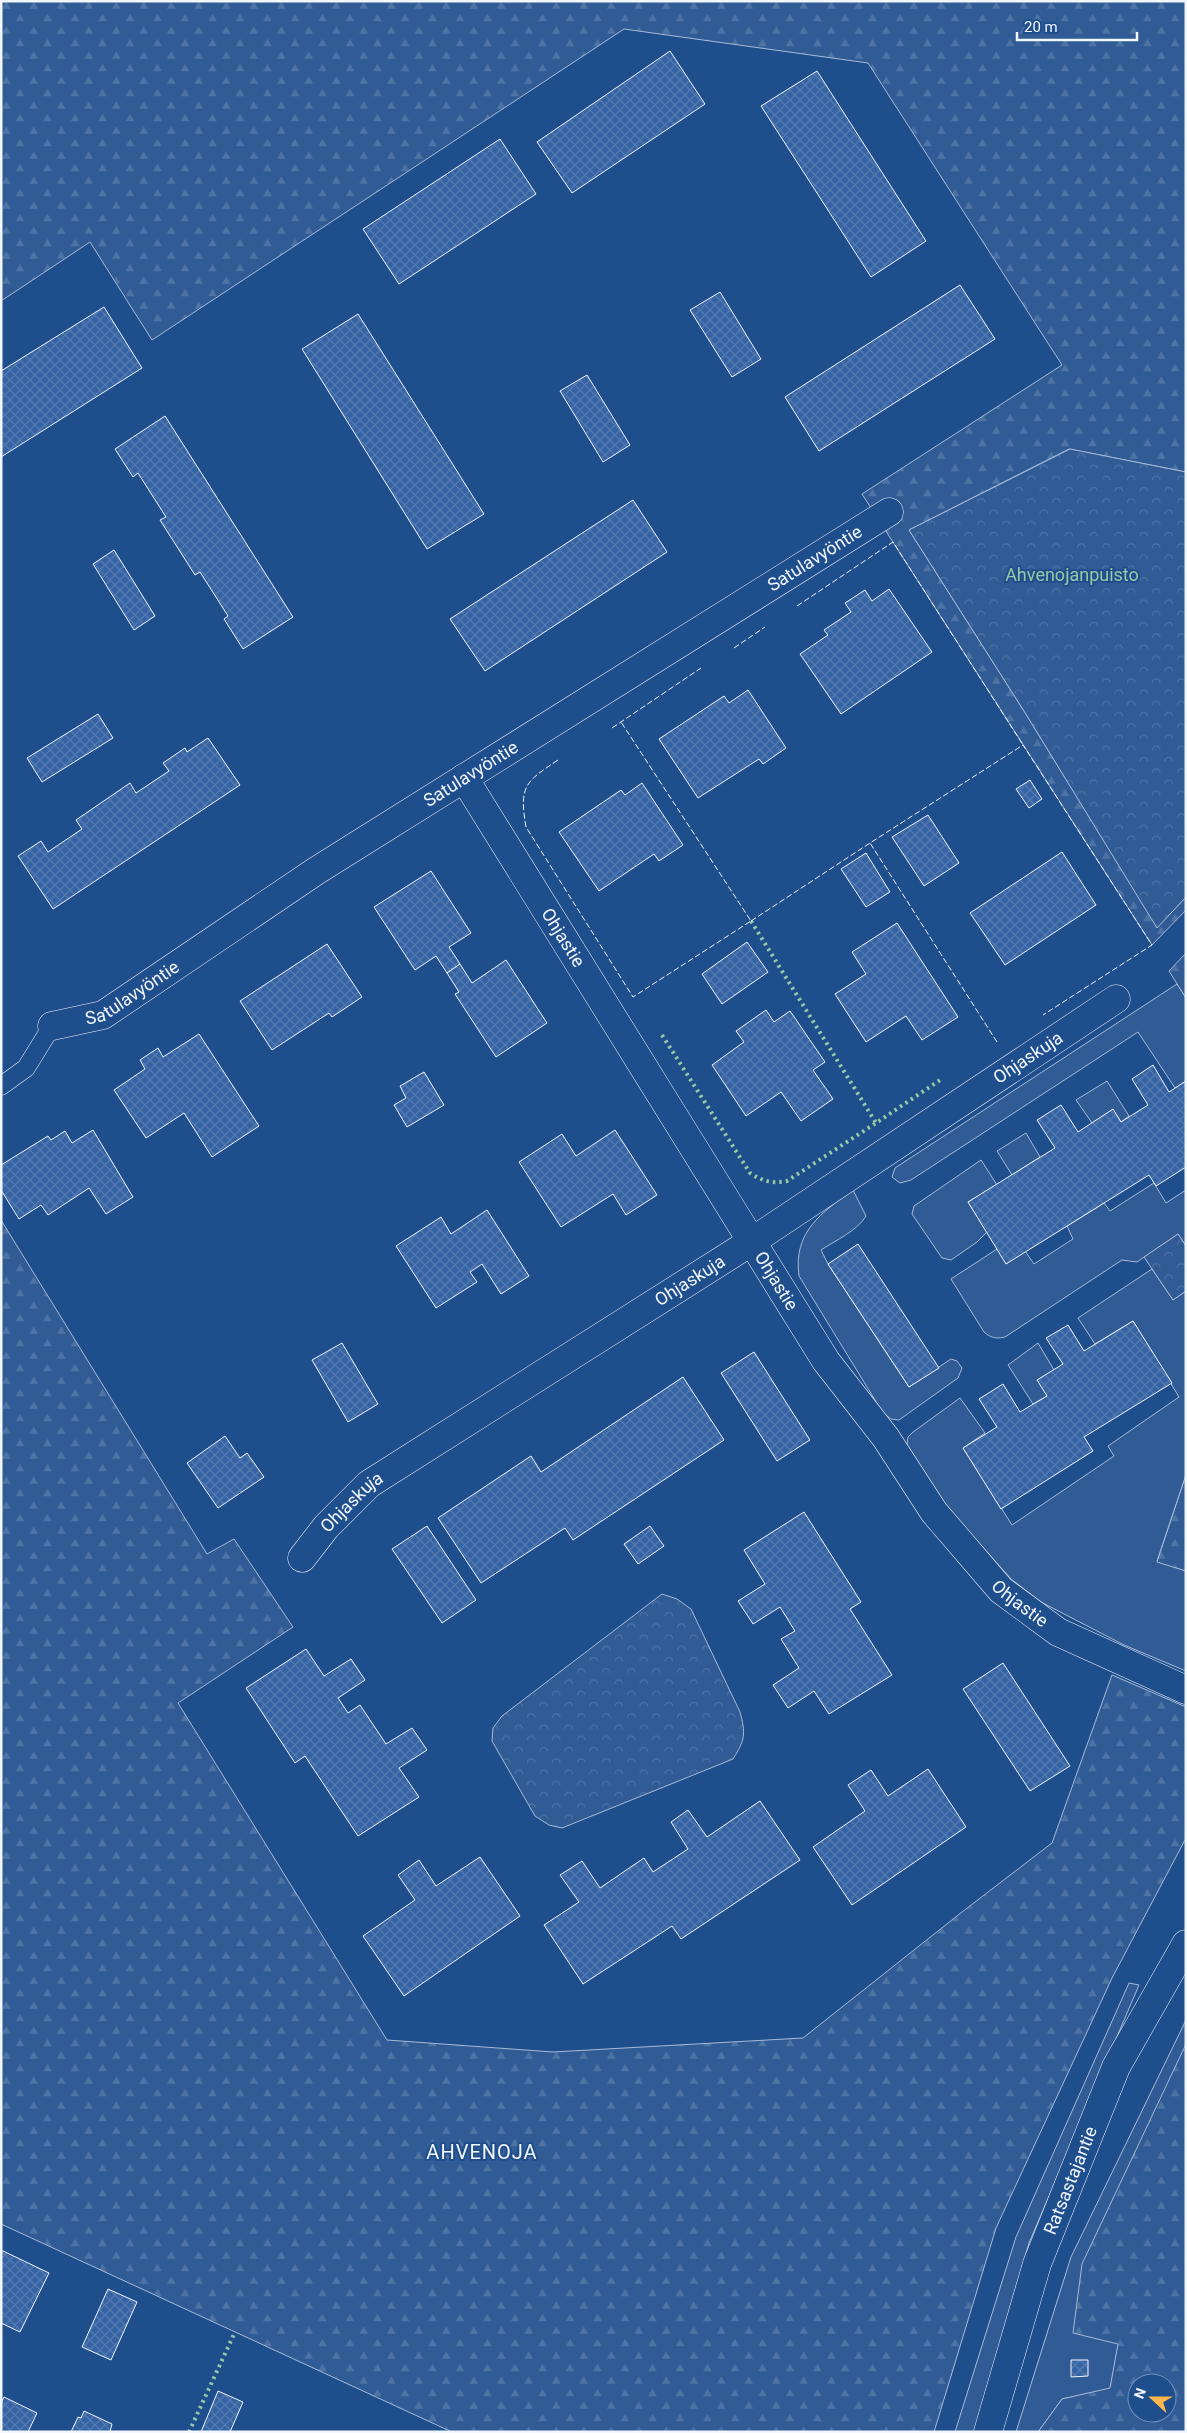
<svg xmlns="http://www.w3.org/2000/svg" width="1187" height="2433" viewBox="0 0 1187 2433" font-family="Roboto,sans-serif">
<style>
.grass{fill:#305b95;stroke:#a8bbd7}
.forest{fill:url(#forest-firs);stroke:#a8bbd7;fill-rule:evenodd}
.park{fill:url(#park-crowns);stroke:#a8bbd7}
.building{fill:url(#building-cross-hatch);stroke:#f2f6ff}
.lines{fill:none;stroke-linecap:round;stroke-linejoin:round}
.lane-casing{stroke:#f2f6ff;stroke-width:19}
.street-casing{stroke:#f2f6ff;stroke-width:29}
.secondary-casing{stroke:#f2f6ff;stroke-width:29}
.lane{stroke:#1f4e8c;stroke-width:18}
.street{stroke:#1f4e8c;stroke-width:28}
.secondary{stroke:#1f4e8c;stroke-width:28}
.hedge{stroke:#97c8a6;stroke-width:4;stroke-dasharray:2.5 4;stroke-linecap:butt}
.fence{stroke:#f2f6ff;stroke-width:1;stroke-dasharray:6 2.5;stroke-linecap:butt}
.labels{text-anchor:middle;stroke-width:4;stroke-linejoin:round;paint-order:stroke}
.street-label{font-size:18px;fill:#f2f6ff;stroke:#1f4e8c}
.park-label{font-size:18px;fill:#97c8a6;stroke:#1f4e8c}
.quarter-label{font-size:20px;letter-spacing:1px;fill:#f2f6ff;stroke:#1f4e8c}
</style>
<defs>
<pattern id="forest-firs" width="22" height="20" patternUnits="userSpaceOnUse" patternTransform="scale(1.25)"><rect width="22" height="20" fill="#305b95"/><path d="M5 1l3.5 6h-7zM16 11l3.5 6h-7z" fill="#4e73a5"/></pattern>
<pattern id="park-crowns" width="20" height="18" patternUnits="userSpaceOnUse" patternTransform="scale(1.25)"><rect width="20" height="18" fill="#305b95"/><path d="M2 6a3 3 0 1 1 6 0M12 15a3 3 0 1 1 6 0" fill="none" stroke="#4e73a5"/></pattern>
<pattern id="building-cross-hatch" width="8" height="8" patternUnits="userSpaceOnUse" patternTransform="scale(1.25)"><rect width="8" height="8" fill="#3563a3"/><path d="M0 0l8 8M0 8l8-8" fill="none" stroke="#537ab1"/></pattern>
</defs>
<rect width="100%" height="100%" fill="#1f4e8c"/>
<g class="grass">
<polygon points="1177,984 1186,998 1186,1081 1175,1088 1138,1032 911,1180 900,1183 892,1177 895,1168"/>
<polygon points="1107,1081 1129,1116 1121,1122 1112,1110 1092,1123 1076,1100"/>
<polygon points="1026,1133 1040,1157 1012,1175 997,1151"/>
<polygon points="981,1160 997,1185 968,1202 987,1232 977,1242 951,1260 942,1258 912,1214 914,1206"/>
<path d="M1154,1183L1166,1203L1186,1190V1246L1178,1234L1137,1262L1122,1260L1005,1337C996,1339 991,1338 984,1332L951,1279L997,1249L1025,1251L1034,1264L1073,1239L1067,1226L1104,1203L1110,1211Z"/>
<path d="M853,1190L866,1216C857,1231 836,1240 821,1250L828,1264L909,1387L951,1359L957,1361L962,1368L958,1378L899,1420L891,1419L883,1413L799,1276C793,1232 821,1213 853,1190Z"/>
<polygon points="1152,1269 1173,1300 1186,1291 1186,1475 1157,1561 1186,1571 1186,1671 1124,1645 1041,1602 1011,1579 946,1506 907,1445 908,1437 913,1432 960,1398 985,1433 963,1448 1012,1525 1114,1456 1108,1446 1179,1397 1133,1321 1095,1344 1078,1318"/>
<polygon points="1038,1343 1054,1370 1047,1396 1033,1404 1008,1365"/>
<polygon points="1129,1983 1139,1985 1029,2243 974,2432 955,2432 1016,2237"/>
<polygon points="1186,2020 1186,2044 1110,2389 1062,2399 1038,2432 1016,2432 1071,2257"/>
</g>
<g class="forest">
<polygon points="1,1 1186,1 1186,472 1069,449 909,530 1024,711 1157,927 1186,897 1186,910 1152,945 862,494 1062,365 868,63 624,29 152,340 90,242 1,301"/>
<polygon points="1186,953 1186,998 1169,971"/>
<polygon points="1,1220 207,1554 234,1539 293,1627 178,1703 387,2040 553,2052 803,2038 962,1912 1052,1843 1112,1675 1186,1707 1186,1838 1112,1978 996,2228 934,2432 452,2432 1,2224"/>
<polygon points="1186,1475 1186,1571 1157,1562"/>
<path d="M1186,2044V2432H1038L1062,2399L1110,2388L1118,2344L1073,2333L1082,2264ZM1137,2383H1167V2413H1137Z"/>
</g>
<g class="park">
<polygon points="1070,449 1186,472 1186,897 1157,928 1024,711 909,530"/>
<polygon points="1178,1234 1186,1246 1186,1291 1173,1300 1144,1257"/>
<path d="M662,1594L677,1599L691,1609L740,1712C746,1734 745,1740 733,1759L562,1828L549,1825L535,1816L492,1741L493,1728L502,1716Z"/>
</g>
<g class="building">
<polygon points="670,51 705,104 572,193 537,142"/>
<polygon points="817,71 926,241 871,277 761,106"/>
<polygon points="500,139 536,194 399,284 363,229"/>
<polygon points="960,285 995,339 819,451 785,397"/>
<polygon points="720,292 761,359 732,377 690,310"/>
<polygon points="104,307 142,368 1,457 1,371"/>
<polygon points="358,314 484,514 427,549 302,349"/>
<polygon points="587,375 630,445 603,462 560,391"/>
<polygon points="165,416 293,617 243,649 224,619 228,616 200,572 195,575 160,520 166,517 138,473 133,477 115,449"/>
<polygon points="633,500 667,552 485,671 450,619"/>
<polygon points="114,550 155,616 134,630 93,564"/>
<polygon points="889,589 932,652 841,714 800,654 828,635 824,630 851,612 845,603 865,590 872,601"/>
<polygon points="748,690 786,748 763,764 759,759 698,798 659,739 724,696 729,703"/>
<polygon points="98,714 113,738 42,782 27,758"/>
<polygon points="208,738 240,785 53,909 18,856 41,841 48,852 82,829 76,820 130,783 136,793 169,771 163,763 185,748 187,752"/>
<polygon points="1030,780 1042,799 1029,808 1016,789"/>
<polygon points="642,783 683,845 659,861 654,854 599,891 559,832 621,790 625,795"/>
<polygon points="928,815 959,863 924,886 892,837"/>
<polygon points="1062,852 1096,905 1005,965 970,913"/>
<polygon points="866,853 890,892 866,907 841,869"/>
<polygon points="431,871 471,933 449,947 460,964 447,973 436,956 415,970 374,907"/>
<polygon points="897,923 958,1017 922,1040 906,1016 866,1042 835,994 866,974 852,952"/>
<polygon points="747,942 768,972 722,1004 702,974"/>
<polygon points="327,944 362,997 332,1017 329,1013 272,1050 240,1001"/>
<polygon points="506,960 547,1023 496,1057 455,994 459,992 447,973 460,964 472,983"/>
<polygon points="766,1010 774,1022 790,1011 825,1062 813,1070 833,1099 801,1121 781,1092 746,1116 712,1065 744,1042 736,1031"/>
<polygon points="199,1034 259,1126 212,1157 184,1113 146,1138 114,1090 145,1069 140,1060 158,1048 163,1057"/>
<polygon points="1153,1065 1169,1092 1186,1081 1186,1167 1156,1186 1149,1175 1006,1264 968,1202 1055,1148 1037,1120 1061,1105 1078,1132 1113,1109 1121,1122 1148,1105 1132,1079"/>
<polygon points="424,1072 444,1105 407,1127 394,1105 406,1098 400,1086"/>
<polygon points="93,1130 133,1197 106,1214 89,1188 48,1215 41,1205 19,1219 1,1190 1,1165 48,1136 51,1140 65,1131 72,1143"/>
<polygon points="615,1130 657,1195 626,1215 613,1194 561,1227 519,1162 562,1134 576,1156"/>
<polygon points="487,1210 529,1276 501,1294 482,1264 470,1272 477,1282 436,1308 396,1246 441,1217 451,1234"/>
<polygon points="858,1244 939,1368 909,1387 828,1264"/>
<polygon points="1133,1321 1172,1383 1084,1437 1093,1451 1001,1509 963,1448 997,1427 979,1399 1003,1384 1020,1412 1047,1396 1037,1380 1063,1364 1046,1338 1068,1325 1084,1351"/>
<polygon points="342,1343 378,1404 348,1422 312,1360"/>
<polygon points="754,1352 810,1440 777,1461 721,1373"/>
<polygon points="683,1377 724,1440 573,1540 565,1528 481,1583 438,1518 531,1456 541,1472"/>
<polygon points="225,1436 240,1458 247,1453 264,1477 218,1508 187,1463"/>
<polygon points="804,1512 861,1602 850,1609 892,1675 829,1714 814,1691 788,1708 773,1685 799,1668 781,1639 795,1631 780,1607 753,1624 738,1601 765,1584 744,1550"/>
<polygon points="427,1526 476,1600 442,1623 392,1549"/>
<polygon points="650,1526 664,1546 638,1564 624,1544"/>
<polygon points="306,1649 324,1676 351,1659 365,1680 338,1698 348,1713 360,1705 386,1744 412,1728 427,1750 399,1768 419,1797 358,1836 305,1756 295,1763 246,1688"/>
<polygon points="1003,1663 1070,1766 1030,1791 963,1689"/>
<polygon points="928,1769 966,1827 852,1905 813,1847 865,1811 848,1785 871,1770 888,1796"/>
<polygon points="760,1801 800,1860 681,1939 672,1926 583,1984 544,1925 579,1902 560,1875 582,1861 600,1888 644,1858 653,1872 688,1849 671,1822 688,1810 707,1837"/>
<polygon points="480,1857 520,1916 404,1996 363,1936 415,1900 398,1875 419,1860 436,1886"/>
<polygon points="1,2246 1,2250 49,2273 20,2332 1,2323"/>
<polygon points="108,2289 137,2302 111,2360 82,2347"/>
<polygon points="1071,2360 1088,2360 1088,2376 1071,2377"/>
<polygon points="218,2391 243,2402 230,2432 201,2432"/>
<polygon points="4,2397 37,2413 28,2432 1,2432 1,2403"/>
<polygon points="84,2411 112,2424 110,2432 71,2432 78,2417 81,2418"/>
</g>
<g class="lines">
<defs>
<polyline id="lane" points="1,1086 26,1068 52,1026"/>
<g id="street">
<path id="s1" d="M464,778L826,1361L886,1438L934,1512L1001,1590L1058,1632L1186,1690"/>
<path id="s2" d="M52,1026L103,1015L316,871L889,512"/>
<path id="s3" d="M302,1558L326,1527L369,1484L751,1242L1116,999"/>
</g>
<g id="secondary">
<path id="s4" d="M988,2432L1037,2264L1116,2067L1186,1944"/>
</g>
</defs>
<use href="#lane" class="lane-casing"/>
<use href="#street" class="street-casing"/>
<use href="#secondary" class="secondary-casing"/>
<use href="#lane" class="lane"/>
<use href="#street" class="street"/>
<use href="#secondary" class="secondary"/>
<g class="hedge">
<polyline points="751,921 876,1123 943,1078"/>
<path d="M662,1035L750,1173C762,1181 772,1184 787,1181L876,1123"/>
<polyline points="189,2432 235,2332"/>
</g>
<g class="fence">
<polyline points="797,606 893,542 1023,745"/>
<polyline points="734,648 765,627"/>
<polyline points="612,728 701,668"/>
<path d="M558,760C525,782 519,786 526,827L633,997L751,921L621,722"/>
<polyline points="751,921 870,843"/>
<polyline points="997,1042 870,843 1023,745 1152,945 1043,1015"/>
</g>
</g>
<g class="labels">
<g class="street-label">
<text dy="6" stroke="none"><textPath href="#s2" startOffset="898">Satulavyöntie</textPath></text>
<text dy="6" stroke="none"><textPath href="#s2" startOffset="492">Satulavyöntie</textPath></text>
<text dy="6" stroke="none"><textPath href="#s1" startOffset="188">Ohjastie</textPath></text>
<text dy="6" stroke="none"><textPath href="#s2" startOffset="88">Satulavyöntie</textPath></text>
<text dy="6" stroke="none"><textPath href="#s3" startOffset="885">Ohjaskuja</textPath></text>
<text dy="6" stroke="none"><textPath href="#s3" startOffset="480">Ohjaskuja</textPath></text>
<text dy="6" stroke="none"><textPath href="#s1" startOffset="592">Ohjastie</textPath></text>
<text dy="6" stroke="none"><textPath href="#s3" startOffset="75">Ohjaskuja</textPath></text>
<text dy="6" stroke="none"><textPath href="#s1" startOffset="998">Ohjastie</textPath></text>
<text dy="6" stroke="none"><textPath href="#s4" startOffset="265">Ratsastajantie</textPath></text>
</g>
<g class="park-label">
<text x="1072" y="581">Ahvenojanpuisto</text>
</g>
<g class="quarter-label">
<text x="482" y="2159">AHVENOJA</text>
</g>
</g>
<rect width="1187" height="2433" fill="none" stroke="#f2f6ff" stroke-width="5"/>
<g transform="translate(1152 2398) rotate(291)"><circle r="24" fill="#1f4e8c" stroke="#7391ba"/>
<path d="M0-4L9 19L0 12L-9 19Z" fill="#ffb74d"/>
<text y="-8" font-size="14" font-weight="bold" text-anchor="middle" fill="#f2f6ff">N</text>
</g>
<path d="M1017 32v8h120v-8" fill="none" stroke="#f2f6ff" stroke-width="2.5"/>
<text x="1024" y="32" font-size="15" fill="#f2f6ff" stroke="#1f4e8c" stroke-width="4" paint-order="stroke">20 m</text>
</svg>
